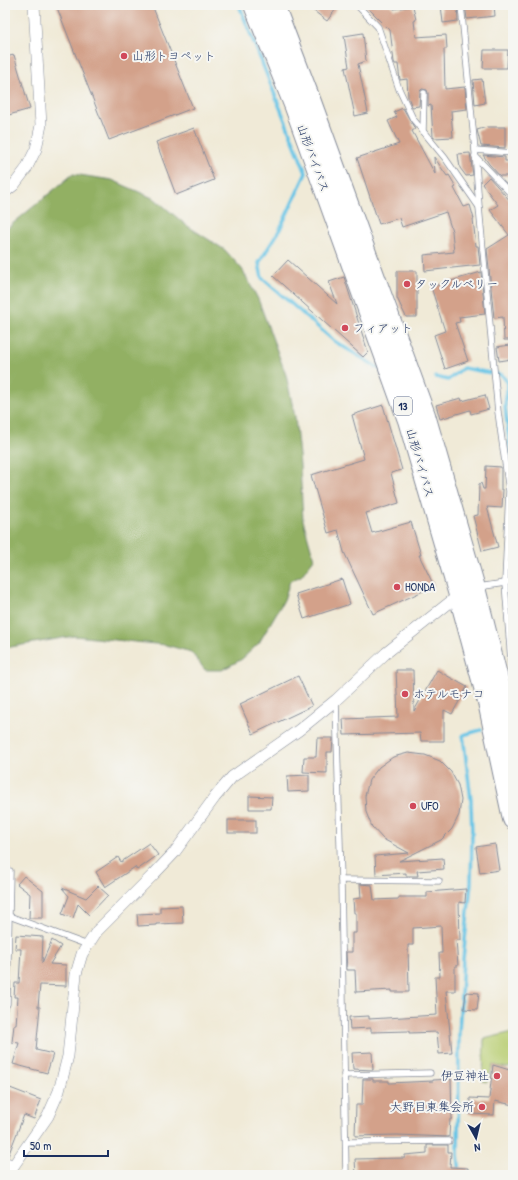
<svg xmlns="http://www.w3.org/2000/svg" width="518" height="1180" viewBox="0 0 518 1180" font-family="'Patrick Hand','Klee One',sans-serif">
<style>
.green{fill:#b8cd71;stroke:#6a7e68}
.forest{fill:#92b063;stroke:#567060}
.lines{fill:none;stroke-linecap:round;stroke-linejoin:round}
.stream{stroke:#68c5e6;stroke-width:3.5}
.building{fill:#d3a18a}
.lane-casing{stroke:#868c9a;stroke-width:7}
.street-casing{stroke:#868c9a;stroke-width:12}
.highway-casing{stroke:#868c9a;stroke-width:22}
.lane{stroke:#fff;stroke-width:5.5}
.street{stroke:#fff;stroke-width:11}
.highway{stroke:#fff;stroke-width:20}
.poi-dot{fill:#d1495b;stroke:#f6f6f2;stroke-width:1.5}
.labels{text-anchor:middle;stroke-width:4;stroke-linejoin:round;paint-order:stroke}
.shield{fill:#f6f6f2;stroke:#5d6b8a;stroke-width:1}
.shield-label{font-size:11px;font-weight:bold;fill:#1b2f5e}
.poi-label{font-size:12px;fill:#1b2f5e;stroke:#f6f6f2;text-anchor:start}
.street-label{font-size:12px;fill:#1b2f5e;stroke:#f6f6f2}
</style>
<rect width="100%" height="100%" fill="#f6f6f2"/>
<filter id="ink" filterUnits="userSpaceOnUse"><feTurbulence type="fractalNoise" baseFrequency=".025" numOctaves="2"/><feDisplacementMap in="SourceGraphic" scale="8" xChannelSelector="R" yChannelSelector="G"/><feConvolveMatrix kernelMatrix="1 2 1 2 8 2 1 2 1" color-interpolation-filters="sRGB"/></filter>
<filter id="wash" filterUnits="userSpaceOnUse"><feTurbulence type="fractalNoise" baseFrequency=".012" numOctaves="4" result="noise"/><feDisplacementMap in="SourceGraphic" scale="16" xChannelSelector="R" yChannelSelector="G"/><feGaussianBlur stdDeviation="0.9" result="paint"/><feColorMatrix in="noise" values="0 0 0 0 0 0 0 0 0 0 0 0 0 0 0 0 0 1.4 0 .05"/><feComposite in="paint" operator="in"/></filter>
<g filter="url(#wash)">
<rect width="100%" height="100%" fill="#f0ead7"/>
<polygon class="green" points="513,1032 513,1067 506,1068 493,1065 487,1082 483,1081 484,1039"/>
<polygon class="forest" points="73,174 112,180 155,199 186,225 225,250 242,269 258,299 286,375 295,417 300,465 303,520 314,559 301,576 290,581 284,600 259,643 242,659 222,670 205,670 191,652 166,645 74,636 5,648 5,230"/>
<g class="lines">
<g class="stream">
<polyline points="239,5 306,173 279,231 259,263 262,278 334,341 380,369"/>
<polyline points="436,377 448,380 463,368 502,375 508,383 505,405 513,477"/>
<polyline points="460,1175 458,1154 459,1034 463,959 471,883 472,836 471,800 463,735 481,730"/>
</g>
</g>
<g id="blocks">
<g class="building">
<polygon points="56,5 152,5 193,108 109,140"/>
<polygon points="306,5 339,5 327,21"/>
<polygon points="365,5 390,5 394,9 413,6 416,20 414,21 416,37 446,35 447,49 444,49 445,89 465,87 467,109 451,111 453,137 434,138 433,137 431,105 428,106 428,93 427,90 422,89 420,91 419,106 412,107 408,97 407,79 400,80 398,64 395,64 394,62 390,30"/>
<polygon points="441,5 457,5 458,21 443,23"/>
<polygon points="465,5 494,5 495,16 467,19"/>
<polygon points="363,33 366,61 358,64 368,113 355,116 345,68 349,67 344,36"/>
<polygon points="484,50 508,50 507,68 483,68"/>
<polygon points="14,55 30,109 5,116 5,57"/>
<polygon points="482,79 485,103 475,105 473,80"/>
<polygon points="403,108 415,129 412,131 435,174 434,157 447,176 449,175 456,187 454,188 464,207 470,205 474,219 473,219 476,246 478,246 480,265 425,271 424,255 454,252 452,231 446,212 402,227 399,218 379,224 357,158 399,144 388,121 397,117 394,112"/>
<polygon points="487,127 505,127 505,148 481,146 477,130"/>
<polygon points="194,128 214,180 176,195 156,142"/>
<polygon points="470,153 473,175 466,176 460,168 458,154"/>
<polygon points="483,155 505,157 505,161 513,161 513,176 500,176 489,164"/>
<polygon points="489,177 513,204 513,340 504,340 503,317 494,318 487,249 509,235 490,210 498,205 482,184"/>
<polygon points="288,260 337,304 329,282 344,277 368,352 363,357 273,276"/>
<polygon points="397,271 417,271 417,317 406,317 397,298"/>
<polygon points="481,272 485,314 459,317 460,322 455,323 468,361 445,369 434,335 445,331 431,287"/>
<polygon points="510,345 512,359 499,361 497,347"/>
<polygon points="485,395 489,409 471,414 470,410 440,419 436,405 461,398 462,401"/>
<polygon points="383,405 402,470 391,473 399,503 366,513 372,533 411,522 421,555 419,555 434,586 373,614 344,552 338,530 328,533 311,475 364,459 352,415"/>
<polygon points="486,466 501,467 501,490 503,490 502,508 487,507 498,547 482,551 473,516 478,515 479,484 481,483 483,489 485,489"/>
<polygon points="342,579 350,604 304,619 296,594"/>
<polygon points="396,670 413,670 414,711 437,670 467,687 452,714 444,710 444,741 421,741 420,733 344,735 343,719 398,717"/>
<polygon points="298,676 312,706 253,734 240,704"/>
<polygon points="317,738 333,738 332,752 327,752 327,773 303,772 304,757 316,757"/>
<polygon points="408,753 425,755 440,761 451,772 458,785 461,800 459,815 452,829 441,840 399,861 443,858 444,869 417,871 418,876 406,876 406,873 376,875 375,856 409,853 383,839 372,827 366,812 365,796 369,780 379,767 393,757"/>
<polygon points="309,775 309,791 288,792 287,776"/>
<polygon points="249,796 272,797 271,809 249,809"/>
<rect x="228" y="820" width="28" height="13"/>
<polygon points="149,843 158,855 137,870 135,867 105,887 96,872 118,857 121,862"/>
<polygon points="495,844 499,870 480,873 476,847"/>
<polygon points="24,876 43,891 43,918 29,918 30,894 17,884"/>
<polygon points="360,884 372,885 374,900 399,899 399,897 427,897 427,892 466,889 465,903 459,902 460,940 456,940 458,966 455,966 455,991 446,991 452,1053 439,1054 437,1032 409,1033 409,1031 371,1032 371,1028 350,1029 349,1017 369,1016 369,1019 437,1015 435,977 440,977 439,953 442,953 441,926 413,928 413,945 408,945 409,992 392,992 392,990 356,992 355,970 347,970 346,952 352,952 352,933 356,933 356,913 354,913 353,899 361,898"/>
<polygon points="98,886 108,895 89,915 78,904 73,918 62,914 69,896 62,888 86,898"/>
<polygon points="182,906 183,923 156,924 156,925 138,926 137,914 160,913 160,907"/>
<polygon points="16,935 43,937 42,963 52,940 61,946 50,964 66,965 66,986 40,985 38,1007 40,1007 36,1050 53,1054 47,1073 13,1064 19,1043 12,1042 14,1025 16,1025 18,997 14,997 15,983 19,983 21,949 15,949"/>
<polygon points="466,992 479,993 477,1010 464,1009"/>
<polygon points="372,1052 373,1070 353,1069 352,1053"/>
<polygon points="493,1065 513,1071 513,1105 495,1101 494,1115 469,1114 470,1098 489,1099"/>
<polygon points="363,1079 373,1079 373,1081 389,1081 389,1083 433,1081 433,1080 451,1079 452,1119 450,1119 449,1137 397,1135 355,1136 356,1105 362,1105"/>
<polygon points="10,1088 41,1100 34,1119 24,1115 8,1156 5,1156 5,1102"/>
<polygon points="427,1145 448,1145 448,1152 451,1152 450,1167 468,1168 468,1175 356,1175 355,1159 405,1158 405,1155 427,1153"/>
</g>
</g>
</g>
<g filter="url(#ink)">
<use href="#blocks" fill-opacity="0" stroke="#868c9a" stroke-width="1"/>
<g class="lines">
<defs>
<g id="lane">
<polyline points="357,5 378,27 399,89 413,119 445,158 479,207 498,412 509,491 505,583 513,580"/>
<polyline points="461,5 475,150"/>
<polyline points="423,131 424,93"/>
<polyline points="475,156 513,196"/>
<polyline points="479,207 475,150 513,153"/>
<polyline points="478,587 505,583 511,661 513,671"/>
<polyline points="336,700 341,880 346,1175"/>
<polyline points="341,880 439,881"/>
<polyline points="9,916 88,945"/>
<polyline points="5,1007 7,1004 10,871"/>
<polyline points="344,1075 430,1073"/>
<polyline points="346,1142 449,1141"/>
<polyline points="5,1160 15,1163"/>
<polyline points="12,1170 19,1175"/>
</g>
<g id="street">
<polyline points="5,192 14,185 26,169 36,149 41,125 34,5"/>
<polyline points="7,1175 48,1116 59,1091 68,1056 76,974 82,954 97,931 154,874 174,853 215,797 232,777 299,730 336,700 386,653 459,595"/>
</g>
<g id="highway">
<polyline points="254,5 295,107 408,420 459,595 488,702 513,819"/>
<polyline points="274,5 311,102 425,415 475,588 505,707 513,748"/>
</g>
</defs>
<use href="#lane" class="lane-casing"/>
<use href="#street" class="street-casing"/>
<use href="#highway" class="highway-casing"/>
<use href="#lane" class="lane"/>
<use href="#street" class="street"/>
<use href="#highway" class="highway"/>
</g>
</g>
<g class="poi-dot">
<circle cx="124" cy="56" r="4"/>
<circle cx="407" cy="284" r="4"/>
<circle cx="345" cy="328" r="4"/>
<circle cx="397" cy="587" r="4"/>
<circle cx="405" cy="694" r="4"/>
<circle cx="413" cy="806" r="4"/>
<circle cx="497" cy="1076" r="4"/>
<circle cx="482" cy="1107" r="4"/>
</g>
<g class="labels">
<rect class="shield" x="394" y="397" width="18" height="18" rx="3"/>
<g class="shield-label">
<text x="403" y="410">13</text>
</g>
<g class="poi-label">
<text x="132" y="60">山形トヨペット</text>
<text x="415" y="288">タックルベリー</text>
<text x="353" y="332">フィアット</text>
<text x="405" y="591">HONDA</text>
<text x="413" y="698">ホテルモナコ</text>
<text x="421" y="810">UFO</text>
<text x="489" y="1080" text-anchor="end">伊豆神社</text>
<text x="474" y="1111" text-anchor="end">大野目東集会所</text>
</g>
<g class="street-label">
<text transform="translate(313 158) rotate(70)" y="4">山形バイパス</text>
<text transform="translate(420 463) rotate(74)" y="4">山形バイパス</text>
</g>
</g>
<rect width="518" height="1180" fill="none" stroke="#f6f6f2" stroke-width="20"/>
<g transform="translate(476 1138) rotate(172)" stroke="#f6f6f2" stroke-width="3" paint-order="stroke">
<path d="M0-3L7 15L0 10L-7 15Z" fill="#1b2f5e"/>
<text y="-6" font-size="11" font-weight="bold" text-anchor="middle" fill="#1b2f5e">N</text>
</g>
<path d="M24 1150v6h84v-6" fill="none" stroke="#1b2f5e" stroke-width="2"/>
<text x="30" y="1150" font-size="12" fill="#1b2f5e" stroke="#f6f6f2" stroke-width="3" paint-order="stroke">50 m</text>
</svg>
